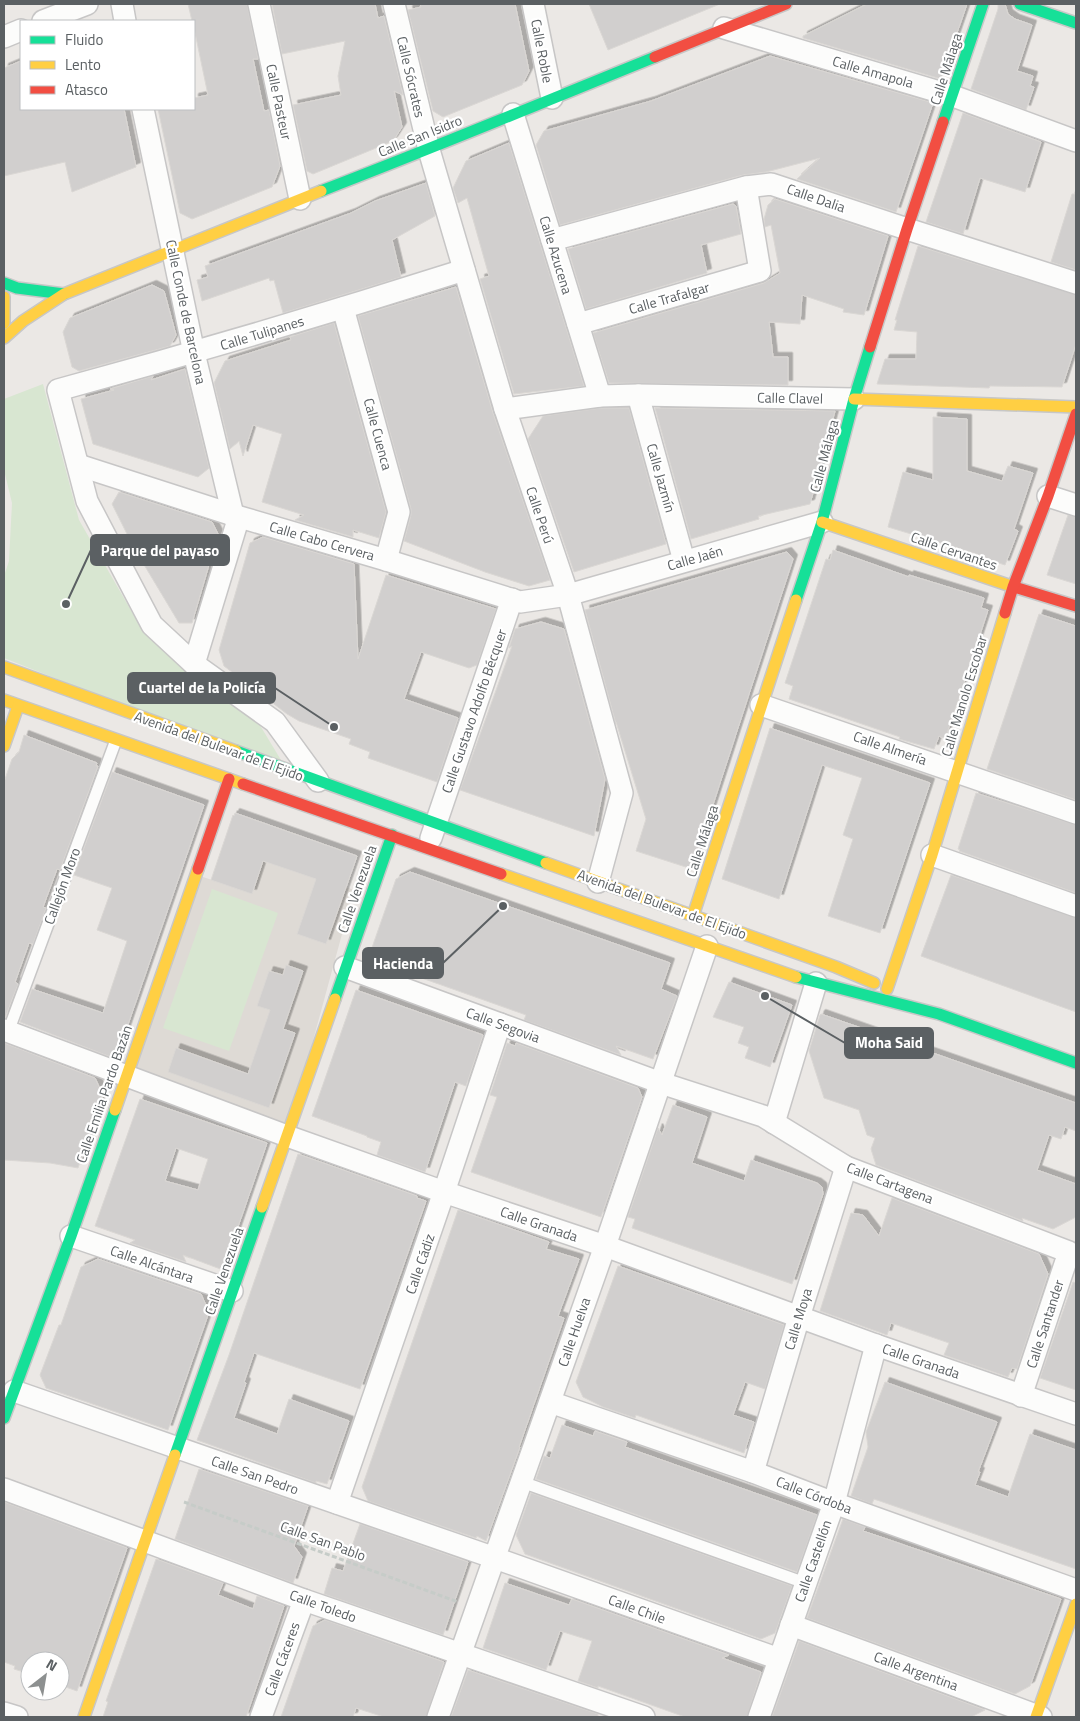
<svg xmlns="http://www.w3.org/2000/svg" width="1080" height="1721" viewBox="0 0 1080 1721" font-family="'Titillium Web',sans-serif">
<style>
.education{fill:#dedad5}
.green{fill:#d8e6d1}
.building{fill:#d1cfce;stroke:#dad7d4;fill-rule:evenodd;filter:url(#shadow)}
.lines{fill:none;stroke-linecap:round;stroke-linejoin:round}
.lane-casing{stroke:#c7c6c6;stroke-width:14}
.street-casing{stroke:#c7c6c6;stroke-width:24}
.fast-casing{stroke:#c7c7c7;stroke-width:14}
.slow-casing{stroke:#c7c7c7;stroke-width:14}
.jam-casing{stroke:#c7c7c7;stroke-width:14}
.path{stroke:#c6ccc8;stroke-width:3;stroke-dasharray:5 2.5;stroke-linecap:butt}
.lane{stroke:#fcfcfb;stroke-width:11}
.street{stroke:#fcfcfb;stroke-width:21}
.fast{stroke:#16e098;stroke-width:11}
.slow{stroke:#ffcf43;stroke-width:11}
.jam{stroke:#f24e42;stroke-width:11}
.labels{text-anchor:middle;stroke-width:4.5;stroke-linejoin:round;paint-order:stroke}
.street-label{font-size:14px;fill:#5b6063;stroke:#fff}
.leader{fill:none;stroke:#5b6063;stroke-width:2}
.callout-dot{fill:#5b6063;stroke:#fff;stroke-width:2}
.callout{fill:#5b6063;stroke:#5b6063;stroke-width:2}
.callout-label{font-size:15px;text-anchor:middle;font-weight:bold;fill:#fff}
</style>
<defs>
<filter id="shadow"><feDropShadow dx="4.5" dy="-4.5" stdDeviation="0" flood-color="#0004"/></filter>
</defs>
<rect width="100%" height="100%" fill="#ebe8e5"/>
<polygon class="education" points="264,858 354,890 287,1136 126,1075 197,875 251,893"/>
<g class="green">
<polygon points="43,384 79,520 144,633 258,722 287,770 4,658 4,576 9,561 12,503 4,470 4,399"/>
<polygon points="212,889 278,913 229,1051 163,1028"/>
</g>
<g class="building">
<polygon points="188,4 247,4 258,59 253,59 264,111 269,110 280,166 272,187 192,219 180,213 158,109 194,109 194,98 208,95 194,28 194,21 192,21"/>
<polygon points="272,4 375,4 378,18 384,16 403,95 394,91 402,127 393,141 313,174 307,171 293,105 341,95 338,76 345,41 282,54"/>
<polygon points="420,4 515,4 529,71 522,85 443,117 433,111 408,10 421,7"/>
<polygon points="589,4 720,4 608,50"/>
<polygon points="867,4 967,4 941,79 803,38 803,36"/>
<polygon points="998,4 1005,4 1008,14 1015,19 1032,25 1017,71 1033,76 1030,86 1034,87 1026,110 971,89 998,9"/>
<polygon points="770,56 933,103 896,212 797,179 820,158 766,172 743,175 560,225 536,145 544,131 651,101"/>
<polygon points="21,61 21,109 124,109 136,167 72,192 65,162 4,176 4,68"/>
<polygon points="963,113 1041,142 1025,192 980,178 963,234 926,222"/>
<polygon points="509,143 584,386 514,394 480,279 489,276 467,198 458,203 453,188 466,161"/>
<polygon points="426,183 435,216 392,240 401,277 283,313 274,280 270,281 269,278 202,301 197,280 208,277 205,266 351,213 375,201"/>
<polygon points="1072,194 1076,194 1076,270 1051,262"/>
<polygon points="775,199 888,236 864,315 843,312 844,309 802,295 800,324 769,322 773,357 788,357 788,385 609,383 593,333 764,283 780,273 771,225 765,227 764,219 768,205"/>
<polygon points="733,204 736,206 741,234 701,245 707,273 586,309 568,249"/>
<polygon points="918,246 1076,295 1076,344 1062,387 990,386 989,388 877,384 885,359 916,359 917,332 894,330 897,320 895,320"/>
<polygon points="152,285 164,291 176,335 170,346 79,371 72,367 63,332 70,318"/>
<polygon points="456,287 493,413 550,580 529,586 485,572 404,541 411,515 411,509 358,316"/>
<polygon points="334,323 386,512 379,538 353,530 353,537 295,520 304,515 262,502 282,434 253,425 243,456 239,441 230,449 214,383 225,361 291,340 290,337"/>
<polygon points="185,369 209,468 198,477 93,444 81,399 114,390 110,389 153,376 151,380"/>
<polygon points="601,408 629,408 666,544 574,572 528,439 543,416"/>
<polygon points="655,408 835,411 810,504 758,516 759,519 691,539"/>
<polygon points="933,417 967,419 967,471 1002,481 1008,466 1033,473 1014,529 1018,531 1005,565 980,557 980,555 888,527 903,472 933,480"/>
<polygon points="119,492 212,522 218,534 192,623 179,623 134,548 112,504"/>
<polygon points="1068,515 1076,517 1076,584 1047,575"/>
<polygon points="263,537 354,564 358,659 386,575 496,609 477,665 469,668 421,652 404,699 458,718 437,782 368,758 370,752 349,744 351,739 299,721 287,714 224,666 219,650 250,543"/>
<polygon points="833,550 909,577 909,575 984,598 981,608 988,610 966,677 945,739 939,736 934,749 899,739 900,737 789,699 793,686 785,683 826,559 830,560"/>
<polygon points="787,552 793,559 692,869 636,851 646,819 616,722 616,724 585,610"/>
<polygon points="1039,614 1076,626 1076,800 987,769"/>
<polygon points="541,622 564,629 605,779 594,836 460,790 512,646 509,648 515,629"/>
<polygon points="770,728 930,783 880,933 828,916 853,839 843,835 862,778 822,765 779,899 722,879"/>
<polygon points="24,735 97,763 96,766 98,766 60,870 57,869 43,907 46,908 33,944 29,943 15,982 18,984 5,1018 4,1018 4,782 12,759 19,752"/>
<polygon points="112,772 204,805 116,1059 20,1022 32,989 103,1013 127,941 97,930 112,888 74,875"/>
<polygon points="976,793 1076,825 1076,893 959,851 960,850 958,849"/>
<polygon points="235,813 357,856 326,944 297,934 316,879 263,861 252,894 211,880 233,815 234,816"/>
<polygon points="410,872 670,963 661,989 677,996 653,1059 616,1046 621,1055 524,1020 526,1015 368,959 396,879"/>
<polygon points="951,875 1076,918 1076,1012 921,956"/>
<polygon points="286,965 303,971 283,1029 295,1033 269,1108 168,1072 176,1048 248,1074 270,1010 257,1006 269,971 283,975"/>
<polygon points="729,982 792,1005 770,1067 745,1058 749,1047 738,1043 744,1027 713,1017"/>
<polygon points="356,990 483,1035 466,1086 455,1082 425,1172 377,1155 381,1142 367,1137 367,1136 312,1116"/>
<polygon points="821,1014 1076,1103 1076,1131 1065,1127 1061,1139 1049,1135 1037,1170 1076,1184 1076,1217 1053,1229 1022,1218 1023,1221 876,1165 871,1149 875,1138 867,1135 859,1110 824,1098 809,1051 820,1015"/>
<polygon points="4,1043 95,1078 103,1095 78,1168 50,1163 4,1160"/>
<polygon points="507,1043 515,1046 516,1043 638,1088 642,1097 601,1217 471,1172 497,1097 490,1095"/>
<path d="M140,1099L267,1143L223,1270L183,1255L186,1262L130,1243L135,1240L95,1226ZM176,1148L208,1159L198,1190L165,1181Z"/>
<polygon points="673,1105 707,1117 692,1163 744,1181 751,1160 817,1183 822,1187 823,1194 792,1284 632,1228 635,1219 628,1217 658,1128 662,1135"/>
<polygon points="298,1154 417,1196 417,1198 426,1201 360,1389 254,1353 244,1382 246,1383 234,1418 277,1434 289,1399 349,1421 327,1484 316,1481 316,1483 197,1440 229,1355"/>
<polygon points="892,1198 1039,1254 1048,1274 1017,1369 1012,1368 1008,1377 944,1355 949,1343 891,1323 887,1335 820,1311 851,1213 863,1215 879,1236"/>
<polygon points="458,1210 549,1242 546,1249 579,1259 558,1316 564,1318 519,1447 520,1447 486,1541 477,1536 476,1538 368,1501 362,1487"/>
<polygon points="98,1259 201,1294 209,1312 168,1430 46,1388 40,1375 59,1325 61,1325 81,1267"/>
<polygon points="618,1266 784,1325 765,1389 745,1382 733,1415 754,1422 744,1453 636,1415 635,1418 603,1407 583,1397 576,1382"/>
<polygon points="1073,1282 1076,1283 1076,1390 1040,1378"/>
<polygon points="885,1382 997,1422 978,1472 980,1472 975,1485 1008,1497 1030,1434 1076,1450 1076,1569 874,1499 872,1504 851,1496 868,1447 866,1432"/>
<polygon points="562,1425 593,1436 595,1431 627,1442 625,1447 817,1515 797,1572 536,1479 544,1456 550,1458"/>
<polygon points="199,1469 308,1506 294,1546 302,1557 293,1583 175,1539"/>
<polygon points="531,1493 792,1586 775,1633 761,1639 525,1554 516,1535"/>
<polygon points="4,1502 127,1548 77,1691 60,1685 60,1661 30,1661 30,1674 14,1669 15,1666 4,1662"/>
<polygon points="843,1519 865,1527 863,1531 875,1535 1061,1599 1030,1686 1015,1694 807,1618"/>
<polygon points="360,1524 468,1562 443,1635 324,1594 332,1568 343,1571"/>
<polygon points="156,1559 223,1583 218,1595 253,1609 257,1596 284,1606 246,1717 103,1717 108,1702 106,1701"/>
<polygon points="505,1583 569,1605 572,1599 729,1655 722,1658 761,1672 747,1717 685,1717 598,1686 598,1688 578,1681 592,1641 560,1631 546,1670 483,1648"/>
<polygon points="325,1620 444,1662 426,1717 384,1717 356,1708 353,1717 281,1717 313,1626"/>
<polygon points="799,1641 985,1710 971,1717 772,1717"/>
<polygon points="468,1670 598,1714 598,1717 451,1717"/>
</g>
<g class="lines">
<defs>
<g id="lane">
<polyline points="8,1032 116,740"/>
<polyline points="522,1482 805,1583"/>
</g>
<g id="street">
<polyline points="122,4 125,21"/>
<polyline points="259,4 300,199"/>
<polyline points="394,4 429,150 505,409 568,595 622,793 598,882"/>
<polyline points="533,4 552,98"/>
<polyline points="43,21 87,4"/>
<polyline points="724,28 953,96 1076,141"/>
<polyline points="4,37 21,30"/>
<polyline points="143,109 194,353 233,515 237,523 194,664"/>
<polyline points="513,114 600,396"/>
<polyline points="552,240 746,187 771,184 907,229 1076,283"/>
<polyline points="343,308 399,512 386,560"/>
<polyline points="578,324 760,271 746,187"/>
<polyline points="638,395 684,561"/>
<polyline points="505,409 600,396 638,395 854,399"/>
<polyline points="78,465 233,515 386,560 520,602 568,595 822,522"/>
<polyline points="1048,496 1076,505"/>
<polyline points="761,705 1076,813"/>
<path d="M318,781L275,722L194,664L152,625L87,501L58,390C194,353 329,313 464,270"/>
<polyline points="431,838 512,599"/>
<polyline points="932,855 1076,906"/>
<polyline points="345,967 661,1083 763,1116 846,1167 1069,1252 1021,1396"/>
<polyline points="4,1030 287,1136 444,1192 605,1246 876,1345 1076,1414"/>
<polyline points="774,1123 816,983"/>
<polyline points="71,1236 232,1291"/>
<polyline points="14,1391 495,1558 779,1659"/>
<polyline points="550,1402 753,1472 834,1503 1076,1590"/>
<polyline points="753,1472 799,1317 846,1167"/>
<polyline points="4,1489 304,1600 644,1717"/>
<polyline points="337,1503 444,1192 500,1024"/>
<polyline points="791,1625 1041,1717"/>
<polyline points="4,1713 17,1717"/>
<polyline points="261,1717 304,1600"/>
<polyline points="438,1717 605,1246 707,946"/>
<polyline points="759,1717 834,1503 876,1345"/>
</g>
<g id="fast">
<polyline points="1020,4 1076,23"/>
<polyline points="943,122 983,4"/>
<path d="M321,191C433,148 544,102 655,57"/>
<polyline points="4,283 17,288 64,294"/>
<polyline points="796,600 822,522 854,399 870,347"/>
<polyline points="236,751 546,863"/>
<polyline points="796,977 939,1014 1076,1063"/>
<polyline points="335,999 392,835"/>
<polyline points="4,1418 71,1236 115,1110"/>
<polyline points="175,1455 262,1207"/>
</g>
<g id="slow">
<polyline points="4,297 4,323"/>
<polyline points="4,338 23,321 64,294 321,191"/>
<polyline points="854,399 1076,407"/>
<polyline points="822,522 1014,587"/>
<polyline points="4,667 236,751"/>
<polyline points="4,700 243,784"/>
<polyline points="4,746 18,706"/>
<polyline points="546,863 836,967 874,983"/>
<polyline points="501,874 796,977"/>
<polyline points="693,916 796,600"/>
<polyline points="887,989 932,855 1005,613"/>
<polyline points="115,1110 198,869"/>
<polyline points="262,1207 335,999"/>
<polyline points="84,1717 175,1455"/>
<polyline points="1036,1717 1076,1604"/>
</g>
<g id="jam">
<polyline points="655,57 786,4"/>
<polyline points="870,347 907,229 943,122"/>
<polyline points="1014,587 1076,606"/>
<polyline points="1005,613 1013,587 1048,496 1076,414"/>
<polyline points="243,784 501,874"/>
<polyline points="198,869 229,779"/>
</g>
</defs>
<use href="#lane" class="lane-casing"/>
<use href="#street" class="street-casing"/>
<use href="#fast" class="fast-casing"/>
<use href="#slow" class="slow-casing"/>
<use href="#jam" class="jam-casing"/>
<polyline class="path" points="184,1502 458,1602"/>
<use href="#lane" class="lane"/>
<use href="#street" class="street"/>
<use href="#fast" class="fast"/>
<use href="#slow" class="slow"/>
<use href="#jam" class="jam"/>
</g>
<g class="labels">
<g class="street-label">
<text transform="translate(542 51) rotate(79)" y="5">Calle Roble</text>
<text transform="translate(946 69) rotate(-72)" y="5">Calle Málaga</text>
<text transform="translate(873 72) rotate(16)" y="5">Calle Amapola</text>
<text transform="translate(411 77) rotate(77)" y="5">Calle Sócrates</text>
<text transform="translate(279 102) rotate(78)" y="5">Calle Pasteur</text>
<text transform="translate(420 136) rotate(-22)" y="5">Calle San Isidro</text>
<text transform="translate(816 198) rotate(19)" y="5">Calle Dalia</text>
<text transform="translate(556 255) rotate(73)" y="5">Calle Azucena</text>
<text transform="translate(669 298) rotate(-16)" y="5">Calle Trafalgar</text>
<text transform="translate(186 312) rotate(78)" y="5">Calle Conde de Barcelona</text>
<text transform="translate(262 333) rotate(-17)" y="5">Calle Tulipanes</text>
<text transform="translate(790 398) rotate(1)" y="5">Calle Clavel</text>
<text transform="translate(378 434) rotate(75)" y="5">Calle Cuenca</text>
<text transform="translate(824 456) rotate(-75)" y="5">Calle Málaga</text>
<text transform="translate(661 478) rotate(74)" y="5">Calle Jazmín</text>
<text transform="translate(540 515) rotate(71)" y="5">Calle Perú</text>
<text transform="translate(322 541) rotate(16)" y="5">Calle Cabo Cervera</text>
<text transform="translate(954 551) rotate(19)" y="5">Calle Cervantes</text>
<text transform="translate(695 558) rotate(-16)" y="5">Calle Jaén</text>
<text transform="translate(964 696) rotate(-73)" y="5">Calle Manolo Escobar</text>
<text transform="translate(474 711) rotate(-71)" y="5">Calle Gustavo Adolfo Bécquer</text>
<text transform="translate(219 746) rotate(20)" y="5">Avenida del Bulevar de El Ejido</text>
<text transform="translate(890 748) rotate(19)" y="5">Calle Almería</text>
<text transform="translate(702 841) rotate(-72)" y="5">Calle Málaga</text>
<text transform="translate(62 886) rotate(-70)" y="5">Callejón Moro</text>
<text transform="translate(357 889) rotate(-71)" y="5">Calle Venezuela</text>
<text transform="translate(662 904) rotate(20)" y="5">Avenida del Bulevar de El Ejido</text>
<text transform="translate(503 1025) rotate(20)" y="5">Calle Segovia</text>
<text transform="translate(104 1094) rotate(-71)" y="5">Calle Emilia Pardo Bazán</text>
<text transform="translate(890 1183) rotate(21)" y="5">Calle Cartagena</text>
<text transform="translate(539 1224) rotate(19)" y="5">Calle Granada</text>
<text transform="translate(152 1264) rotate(19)" y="5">Calle Alcántara</text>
<text transform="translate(420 1264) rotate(-71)" y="5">Calle Cádiz</text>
<text transform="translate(224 1271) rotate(-71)" y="5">Calle Venezuela</text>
<text transform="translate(798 1319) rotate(-73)" y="5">Calle Moya</text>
<text transform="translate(1045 1324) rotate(-72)" y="5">Calle Santander</text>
<text transform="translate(574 1332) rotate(-71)" y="5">Calle Huelva</text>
<text transform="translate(921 1361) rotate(19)" y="5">Calle Granada</text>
<text transform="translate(255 1475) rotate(19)" y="5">Calle San Pedro</text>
<text transform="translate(814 1495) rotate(21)" y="5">Calle Córdoba</text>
<text transform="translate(323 1541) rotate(20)" y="5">Calle San Pablo</text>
<text transform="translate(813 1561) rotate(-71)" y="5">Calle Castellón</text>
<text transform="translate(323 1606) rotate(20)" y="5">Calle Toledo</text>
<text transform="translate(637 1609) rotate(20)" y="5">Calle Chile</text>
<text transform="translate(282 1659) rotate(-70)" y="5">Calle Cáceres</text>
<text transform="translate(916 1671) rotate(20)" y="5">Calle Argentina</text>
</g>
</g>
<path class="leader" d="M66 604L91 550M334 727L275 688M503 906L443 963M765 996L845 1043"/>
<g class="callout-dot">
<circle cx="66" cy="604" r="5"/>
<circle cx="334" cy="727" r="5"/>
<circle cx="503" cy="906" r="5"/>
<circle cx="765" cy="996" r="5"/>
</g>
<g class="callout">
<rect x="91" y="535" width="138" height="30" rx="5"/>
<rect x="128" y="673" width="147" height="30" rx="5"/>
<rect x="363" y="948" width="80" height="30" rx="5"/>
<rect x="845" y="1028" width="88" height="30" rx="5"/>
</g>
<g class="callout-label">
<text x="160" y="556">Parque del payaso</text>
<text x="202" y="693">Cuartel de la Policía</text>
<text x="403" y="969">Hacienda</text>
<text x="889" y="1048">Moha Said</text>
</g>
<rect width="1080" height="1721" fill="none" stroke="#5b6063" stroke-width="10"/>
<rect x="20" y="20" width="175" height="90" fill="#ffffff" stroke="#bdbfc1"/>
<rect x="30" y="36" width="25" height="8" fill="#16e098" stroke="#bdbfc1"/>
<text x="65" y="45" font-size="15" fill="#5b6063">Fluido</text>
<rect x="30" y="61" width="25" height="8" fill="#ffcf43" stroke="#bdbfc1"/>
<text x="65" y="70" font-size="15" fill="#5b6063">Lento</text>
<rect x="30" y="86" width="25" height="8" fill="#f24e42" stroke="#bdbfc1"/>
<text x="65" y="95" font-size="15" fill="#5b6063">Atasco</text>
<g transform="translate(45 1676) rotate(31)"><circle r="24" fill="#ffffff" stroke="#bdbfc1"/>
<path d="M0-4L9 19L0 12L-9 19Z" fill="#8d9090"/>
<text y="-8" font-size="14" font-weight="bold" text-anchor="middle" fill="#5b6063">N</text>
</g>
</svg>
